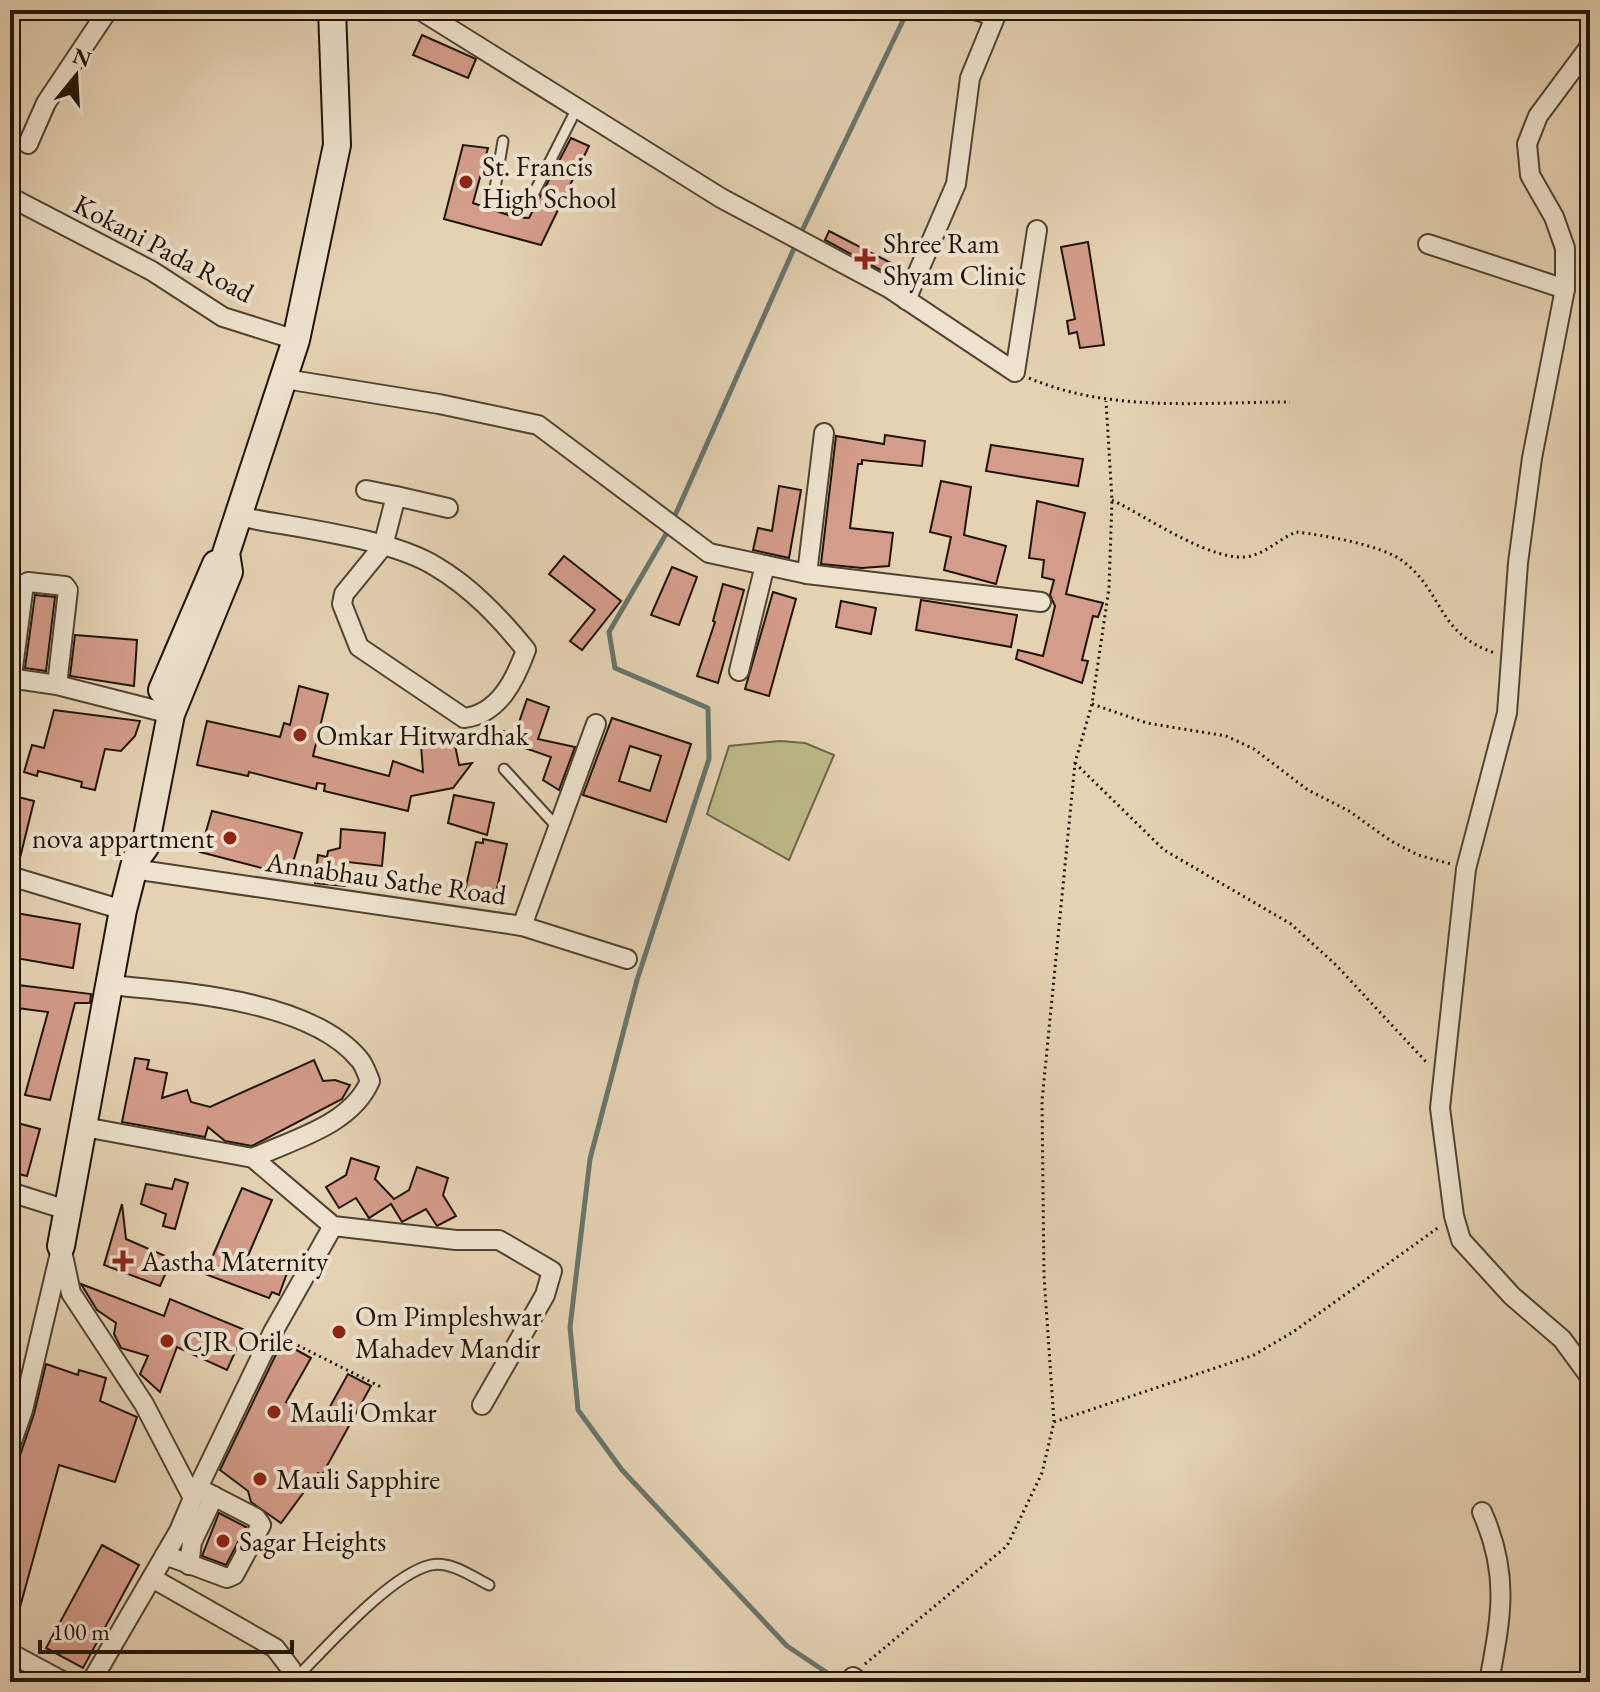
<svg xmlns="http://www.w3.org/2000/svg" width="1600" height="1692" viewBox="0 0 1600 1692" font-family="'EB Garamond',serif">
<style>
.green{fill:#bcba88;stroke:#6e6748;stroke-width:2}
.lines{fill:none;stroke-linecap:round;stroke-linejoin:round}
.stream{stroke:#67766c;stroke-width:5}
.building{fill:#d49c8a;stroke:#201407;stroke-width:2;fill-rule:evenodd}
.lane-casing{stroke:#514432;stroke-width:13}
.street-casing{stroke:#514432;stroke-width:22}
.secondary-casing{stroke:#201407;stroke-width:30}
.path{stroke:#201407;stroke-width:3;stroke-dasharray:2 4;stroke-linecap:butt}
.lane{stroke:#eee2ce;stroke-width:9}
.street{stroke:#eee2ce;stroke-width:18}
.secondary{stroke:#eee2ce;stroke-width:26}
.poi-dot{fill:#8f2418;stroke:#eee2ce;stroke-width:3}
.labels{text-anchor:middle;stroke-width:8;stroke-linejoin:round;paint-order:stroke}
.poi-label{font-size:28px;fill:#201407;stroke:#eee2ce;text-anchor:start}
.street-label{font-size:28px;fill:#201407;stroke:#eee2ce}
</style>
<rect width="100%" height="100%" fill="#e5d2b3"/>
<filter id="stains"><feTurbulence type="fractalNoise" baseFrequency=".0025" numOctaves="4"/><feColorMatrix values="0 0 0 0 .2 0 0 0 0 .09 0 0 0 0 .02 0 0 0 .5 -.17"/></filter>
<radialGradient id="worn" r=".72"><stop offset=".6" stop-color="#630" stop-opacity="0"/><stop offset="1" stop-color="#630" stop-opacity=".3"/></radialGradient>
<polygon class="green" points="780,741 805,743 834,755 789,860 707,814 729,746"/>
<g class="lines">
<g class="stream">
<polyline points="800,235 908,10"/>
<polyline points="673,520 796,244"/>
<polyline points="669,529 609,632 615,668 708,708 709,759 637,980 590,1159 570,1327 578,1410 622,1470 787,1646 841,1682"/>
</g>
</g>
<g class="building">
<polygon points="422,35 476,59 468,78 413,55"/>
<polygon points="571,138 589,146 541,245 444,219 463,145 488,148 473,203 514,217 529,218"/>
<polygon points="829,231 891,263 886,273 825,240"/>
<polygon points="1088,242 1104,345 1080,348 1077,332 1069,334 1067,321 1075,319 1061,247"/>
<polygon points="885,435 925,441 922,466 862,460 862,464 858,464 850,528 893,533 889,566 862,568 821,564 836,436 884,444"/>
<polygon points="991,445 1083,459 1078,486 986,471"/>
<polygon points="941,481 971,487 964,535 1006,546 996,584 944,570 951,537 930,532"/>
<polygon points="779,486 801,490 789,558 753,550 758,528 772,531"/>
<polygon points="1037,501 1085,513 1066,594 1103,603 1098,617 1093,616 1082,660 1088,661 1082,683 1016,659 1018,650 1043,656 1055,606 1050,595 1054,580 1042,577 1044,560 1029,558"/>
<polygon points="564,556 621,601 582,650 570,641 595,610 549,574"/>
<polygon points="672,567 697,577 679,625 651,615"/>
<polygon points="723,584 744,590 718,683 697,676 715,622 713,621"/>
<polygon points="773,592 796,599 769,696 745,689"/>
<polygon points="35,595 55,597 46,671 25,668"/>
<polygon points="921,600 1017,615 1011,647 916,630"/>
<polygon points="841,601 876,608 871,634 836,627"/>
<polygon points="75,635 137,640 134,686 70,676"/>
<polygon points="299,686 328,694 313,756 389,776 393,761 423,772 421,745 454,740 459,765 472,763 453,788 411,796 408,811 324,791 325,784 317,783 316,789 249,772 248,776 197,765 207,721 280,737 284,723 290,725"/>
<polygon points="527,699 549,707 538,739 575,747 559,790 543,780 551,757 499,739 502,731 515,734"/>
<polygon points="54,710 140,721 135,736 121,751 105,749 95,790 81,787 82,782 38,771 37,776 24,772 32,745 44,748"/>
<path d="M612,718L691,744L666,822L583,795ZM630,746L661,756L650,791L619,781Z"/>
<polygon points="10,795 34,801 18,866 10,864"/>
<polygon points="454,795 494,803 487,835 448,823"/>
<polygon points="212,811 302,833 289,875 200,852"/>
<polygon points="341,829 385,833 382,866 348,862 345,886 315,883 318,855 327,857 328,851 340,848"/>
<polygon points="483,839 507,844 495,897 465,891 476,842 483,843"/>
<polygon points="10,912 80,924 73,968 10,957"/>
<polygon points="10,984 91,994 90,1003 75,1003 50,1100 25,1095 48,1012 10,1007"/>
<polygon points="135,1058 149,1060 147,1069 167,1073 162,1098 187,1090 191,1102 210,1107 314,1060 323,1081 335,1080 350,1085 342,1099 252,1146 225,1141 208,1127 205,1137 122,1122"/>
<polygon points="10,1121 40,1129 27,1176 10,1172"/>
<polygon points="351,1158 379,1167 375,1179 394,1199 409,1190 417,1167 448,1178 443,1195 456,1216 437,1226 426,1209 402,1222 391,1204 369,1218 356,1198 339,1208 326,1187 346,1175"/>
<polygon points="175,1179 188,1183 175,1229 163,1226 166,1214 141,1204 146,1184 172,1189"/>
<polygon points="242,1188 272,1200 247,1258 287,1273 279,1295 272,1292 269,1298 205,1274"/>
<polygon points="122,1204 126,1239 172,1259 160,1286 104,1265"/>
<polygon points="81,1284 164,1316 170,1299 245,1330 227,1370 177,1347 160,1392 140,1374 148,1356 121,1348 114,1334 116,1323 97,1310"/>
<polygon points="282,1342 311,1358 286,1402 322,1421 348,1374 371,1386 322,1475 318,1473 281,1523 251,1502 248,1491 220,1470"/>
<polygon points="46,1364 78,1375 79,1370 106,1378 100,1401 137,1417 115,1482 59,1465 14,1629 10,1629 10,1485 34,1414"/>
<polygon points="219,1513 246,1527 226,1565 202,1556"/>
<polygon points="102,1545 139,1565 83,1668 46,1648"/>
</g>
<g class="lines">
<defs>
<g id="lane">
<polyline points="503,141 493,200 516,210 532,197 577,108"/>
<polyline points="504,769 558,828"/>
<path d="M294,1680C324,1650 390,1574 431,1565C451,1561 471,1576 489,1585"/>
</g>
<g id="street">
<polyline points="420,10 721,198 889,288 1015,372 1037,230"/>
<polyline points="974,10 995,16"/>
<polyline points="1590,46 1538,116 1527,144 1530,175 1554,217 1565,248 1565,289 1532,458 1518,563 1507,713 1466,869 1440,1108 1454,1216 1461,1240 1512,1296 1562,1339 1590,1377"/>
<polyline points="28,144 46,103 108,10"/>
<polyline points="10,197 152,271 223,317 296,340"/>
<polyline points="1428,244 1565,289"/>
<polyline points="906,300 956,184 970,78 998,10"/>
<polyline points="285,379 439,404 538,425 709,553 807,574 1041,602"/>
<polyline points="366,490 396,496"/>
<path d="M237,516C294,528 387,537 435,566C471,587 500,618 526,650C515,680 499,714 464,718L359,647L342,604L344,594L383,546L396,496L448,508"/>
<polyline points="807,574 824,433"/>
<polyline points="739,671 765,565"/>
<polyline points="57,685 68,590 65,586 28,582 24,584 12,675 16,679 57,685 171,714"/>
<polyline points="133,869 522,926 627,959"/>
<polyline points="10,876 123,910"/>
<polyline points="522,926 596,724"/>
<path d="M110,985C182,992 310,1000 359,1059C364,1064 367,1074 370,1081C351,1125 294,1139 253,1158"/>
<polyline points="84,1127 253,1158 333,1226 456,1240 499,1240 552,1271 545,1295 482,1405"/>
<polyline points="10,1192 67,1210"/>
<polyline points="61,1246 71,1293 144,1404 193,1498 179,1531 91,1682"/>
<polyline points="10,1447 23,1410 60,1253"/>
<polyline points="193,1498 273,1332 333,1226"/>
<path d="M1482,1512C1510,1575 1501,1617 1489,1682"/>
<polyline points="165,1555 227,1578 234,1575 261,1525 256,1518 198,1488"/>
<polyline points="189,1565 192,1542 214,1496"/>
<polyline points="152,1578 275,1648 291,1669 294,1682"/>
<polyline points="10,1653 64,1682"/>
<polyline points="853,1677 860,1682"/>
</g>
<g id="secondary">
<polyline points="162,690 216,564"/>
<polyline points="61,1246 123,910 136,859 145,847 171,714 229,572 226,553 296,340 337,145 332,10"/>
</g>
</defs>
<use href="#lane" class="lane-casing"/>
<use href="#street" class="street-casing"/>
<use href="#secondary" class="secondary-casing"/>
<g class="path">
<path d="M1029,378C1111,413 1202,402 1290,402"/>
<path d="M1112,500C1146,516 1215,565 1251,556C1267,552 1281,538 1296,532C1323,535 1383,545 1404,562C1444,593 1437,634 1495,653"/>
<polyline points="1092,704 1147,723 1226,736 1254,749 1308,790 1349,811 1391,841 1418,855 1451,864"/>
<polyline points="1075,763 1164,850 1291,924 1336,965 1428,1064"/>
<polyline points="287,1340 383,1388"/>
<polyline points="1054,1422 1254,1355 1293,1332 1439,1227"/>
<polyline points="865,1664 1007,1546 1042,1473 1054,1422 1044,1276 1042,1101 1075,763 1092,704 1109,588 1112,500 1106,401"/>
</g>
<use href="#lane" class="lane"/>
<use href="#street" class="street"/>
<use href="#secondary" class="secondary"/>
</g>
<g class="poi-dot">
<circle cx="466" cy="182" r="8"/>
<path d="M861 247h8v8h8v8h-8v8h-8v-8h-8v-8h8z"/>
<circle cx="300" cy="735" r="8"/>
<circle cx="230" cy="838" r="8"/>
<path d="M119 1249h8v8h8v8h-8v8h-8v-8h-8v-8h8z"/>
<circle cx="339" cy="1332" r="8"/>
<circle cx="167" cy="1341" r="8"/>
<circle cx="274" cy="1412" r="8"/>
<circle cx="260" cy="1479" r="8"/>
<circle cx="223" cy="1541" r="8"/>
</g>
<g class="labels">
<g class="poi-label">
<text x="482" y="176">St. Francis<tspan x="482" dy="32">High School</tspan></text>
<text x="883" y="253">Shree Ram<tspan x="883" dy="32">Shyam Clinic</tspan></text>
<text x="316" y="745">Omkar Hitwardhak</text>
<text x="214" y="848" text-anchor="end">nova appartment</text>
<text x="141" y="1271">Aastha Maternity</text>
<text x="355" y="1326">Om Pimpleshwar<tspan x="355" dy="32">Mahadev Mandir</tspan></text>
<text x="183" y="1351">CJR Orile</text>
<text x="290" y="1422">Mauli Omkar</text>
<text x="276" y="1489">Mauli Sapphire</text>
<text x="239" y="1551">Sagar Heights</text>
</g>
<g class="street-label">
<text transform="translate(164 248) rotate(28)" y="10">Kokani Pada Road</text>
<text transform="translate(386 878) rotate(8)" y="10">Annabhau Sathe Road</text>
</g>
</g>
<rect width="1600" height="1692" fill="none" stroke="#e5d2b3" stroke-width="40"/>
<rect x="12" y="12" width="1576" height="1668" fill="none" stroke="#201407" stroke-width="4"/>
<rect x="20" y="20" width="1560" height="1652" fill="none" stroke="#201407" stroke-width="2"/>
<g transform="translate(76 76) rotate(18)" stroke="#eee2ce" stroke-width="6" paint-order="stroke">
<path d="M0-6L14 30L0 20L-14 30Z" fill="#201407"/>
<text y="-12" font-size="22" font-weight="bold" text-anchor="middle" fill="#201407">N</text>
</g>
<path d="M40 1640v12h252v-12" fill="none" stroke="#201407" stroke-width="4"/>
<text x="52" y="1640" font-size="24" fill="#201407" stroke="#eee2ce" stroke-width="6" paint-order="stroke">100 m</text>
<rect width="100%" height="100%" filter="url(#stains)"/>
<rect width="100%" height="100%" fill="url(#worn)"/>
</svg>
